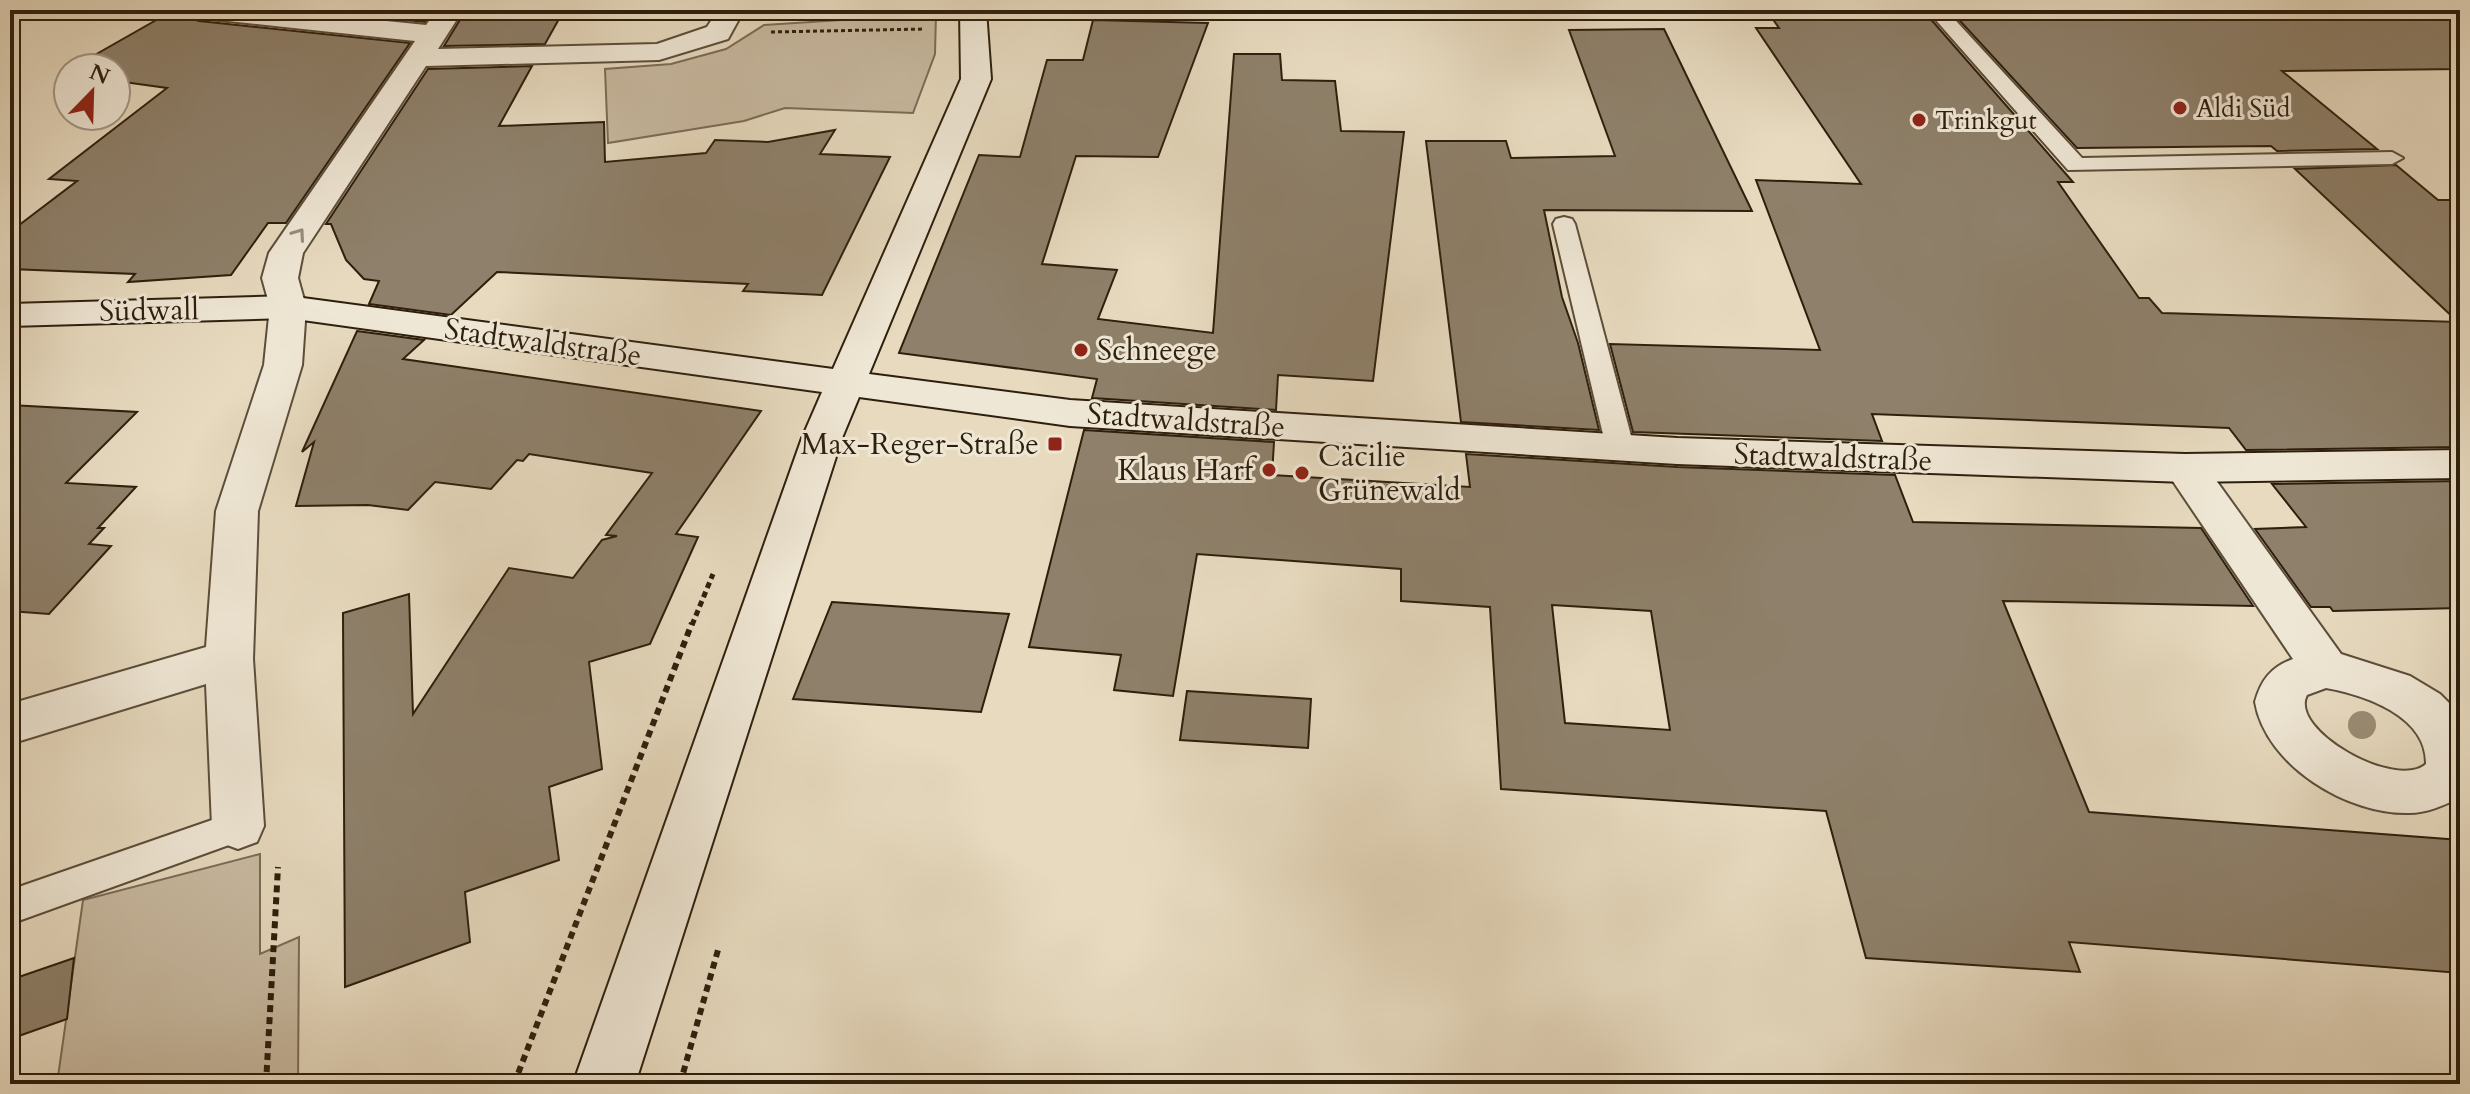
<svg xmlns="http://www.w3.org/2000/svg" width="2470" height="1094" viewBox="0 0 2470 1094" font-family="Cardo,serif">
<style>
.green{fill:#c8baa1;stroke:#7b6c57;stroke-width:2}
.building{fill:#8e806a;stroke:#2e1f0d;stroke-width:2;fill-rule:evenodd}
.lines{fill:none;stroke-linecap:round;stroke-linejoin:round}
.lane-casing{stroke:#5c4e3a;stroke-width:4}
.street-casing{stroke:#5c4e3a;stroke-width:4}
.secondary-casing{stroke:#2e1f0d;stroke-width:4}
.path-far2{stroke:#2e1f0d;stroke-width:3;stroke-dasharray:4 3;stroke-linecap:butt}
.path-far1{stroke:#2e1f0d;stroke-width:5;stroke-dasharray:6 4;stroke-linecap:butt}
.path{stroke:#2e1f0d;stroke-width:6;stroke-dasharray:7 5;stroke-linecap:butt}
.lane{fill:#efe7d5;fill-rule:evenodd}
.street{fill:#efe7d5;fill-rule:evenodd}
.secondary{fill:#efe7d5;fill-rule:evenodd}
.tree{fill:#9b8d75}
.oneway{stroke:#988d7b}
.poi-dot{fill:#8f2418;stroke:#efe7d5;stroke-width:3}
.labels{text-anchor:middle;stroke-width:6;stroke-linejoin:round;paint-order:stroke}
.far-poi-label{font-size:26px;fill:#2e1f0d;stroke:#efe7d5;text-anchor:start}
.street-label{font-size:30px;fill:#2e1f0d;stroke:#efe7d5}
.poi-label{font-size:30px;fill:#2e1f0d;stroke:#efe7d5;text-anchor:start}
</style>
<rect width="100%" height="100%" fill="#e7dabf"/>
<filter id="stains"><feTurbulence type="fractalNoise" baseFrequency=".0025" numOctaves="4"/><feColorMatrix values="0 0 0 0 .2 0 0 0 0 .09 0 0 0 0 .02 0 0 0 .5 -.17"/></filter>
<radialGradient id="worn" r=".72"><stop offset=".6" stop-color="#630" stop-opacity="0"/><stop offset="1" stop-color="#630" stop-opacity=".3"/></radialGradient>
<g class="green">
<polygon points="936,14 935,54 913,113 785,108 744,121 608,143 605,69 671,64 726,49 764,25"/>
<polygon points="260,854 260,954 299,937 298,1084 57,1084 83,900"/>
</g>
<g class="building">
<polygon points="174,10 183,10 188,18 199,21 410,43 286,223 268,223 231,275 128,282 135,274 10,269 10,232 77,181 49,179 167,88 116,81 116,68 84,68 90,65 79,64"/>
<polygon points="308,10 433,10 425,22"/>
<polygon points="466,10 564,10 545,44 444,46"/>
<polygon points="1950,10 2460,10 2460,69 2282,71 2377,149 2277,151 2271,146 2077,148"/>
<polygon points="1928,16 2073,182 2058,182 2139,298 2149,298 2162,313 2458,322 2295,169 2396,165 2438,200 2460,200 2460,447 2246,450 2229,428 1872,414 1882,441 1633,432 1610,344 1820,350 1756,180 1861,184 1756,28 1779,28 1772,18"/>
<polygon points="1093,20 1208,23 1158,157 1076,156 1042,264 1117,270 1098,319 1213,333 1234,54 1280,54 1282,80 1335,81 1341,131 1404,132 1373,381 1278,375 1276,410 1092,398 1097,379 899,353 979,155 1020,157 1047,60 1083,60"/>
<polygon points="1664,29 1752,211 1544,210 1562,297 1578,343 1599,430 1461,422 1426,141 1506,141 1511,158 1615,156 1569,30"/>
<polygon points="532,66 499,126 604,122 605,162 706,153 715,140 768,142 835,130 820,154 890,157 822,295 743,291 748,284 497,272 451,315 369,304 379,281 364,279 346,260 331,224 326,224 428,69"/>
<polygon points="357,331 424,340 403,359 761,411 676,534 698,537 650,644 589,662 602,769 549,787 559,860 465,892 470,942 345,987 343,613 409,594 413,714 509,568 573,578 602,540 617,536 606,535 652,473 529,454 523,461 517,460 491,489 435,482 408,510 368,505 296,506 314,442 302,452"/>
<polygon points="10,405 137,412 66,483 136,487 98,528 104,528 89,544 111,546 49,614 10,611"/>
<path d="M1084,430L1274,442L1272,475L1470,487L1466,454L1677,467L1895,475L1913,522L2201,528L2253,606L2003,601L2089,812L2460,840V973L2069,942L2080,972L1866,958L1826,811L1501,789L1490,607L1401,601V569L1197,554L1173,696L1114,690L1121,655L1029,647ZM1552,605L1651,611L1670,730L1565,723Z"/>
<polygon points="2460,481 2460,608 2333,611 2330,607 2311,607 2255,529 2306,527 2272,484"/>
<polygon points="832,602 1009,614 981,712 793,699"/>
<polygon points="1187,691 1311,699 1308,748 1180,740"/>
<polygon points="74,958 67,1019 10,1039 10,980"/>
</g>
<g class="lines">
<defs>
<g id="lane">
<polygon points="1927,10 1946,10 2082,158 2392,152 2403,158 2392,164 2068,170"/>
<polygon points="1564,217 1572,219 1575,224 1634,447 1630,453 1620,456 1610,453 1606,447 1553,224 1556,219"/>
<polygon points="238,811 251,815 256,826 251,837 10,924 10,890"/>
</g>
<g id="street">
<polygon points="186,10 278,10 426,25 437,10 463,10 438,49 657,44 707,27 718,10 744,10 728,39 659,60 426,66 303,253 298,278 306,307 302,365 258,511 253,659 264,826 257,842 238,849 219,842 212,826 206,684 10,744 10,704 206,647 216,511 264,365 270,307 262,278 269,253 415,41 199,18 190,16"/>
<path d="M2185,454L2200,458L2341,654L2410,676L2440,694L2460,714V796L2457,799C2442,806 2426,813 2410,813C2348,815 2266,766 2255,702C2261,680 2271,667 2293,659L2164,468L2170,458ZM2326,688C2365,695 2427,716 2426,764C2396,791 2288,730 2307,695Z"/>
</g>
<polygon id="secondary" points="960,10 986,10 991,79 869,374 1070,400 1677,438 2185,454 2460,450 2460,478 2185,482 1677,464 1070,426 859,397 842,438 635,1084 573,1084 802,438 822,392 288,318 10,326 10,304 288,296 833,369 961,79"/>
</defs>
<use href="#lane" class="lane-casing"/>
<use href="#street" class="street-casing"/>
<use href="#secondary" class="secondary-casing"/>
<polyline class="path-far2" points="771,32 925,29"/>
<polyline class="path-far1" points="692,625 713,574"/>
<g class="path">
<polyline points="266,1084 278,867"/>
<polyline points="514,1084 692,623"/>
<polyline points="680,1084 718,950"/>
</g>
<use href="#lane" class="lane"/>
<use href="#street" class="street"/>
<use href="#secondary" class="secondary"/>
</g>
<circle class="tree" cx="2362" cy="725" r="14"/>
<defs><path id="oneway-chevron" d="M-2-3.5L2.5 0L-2 3.5" fill="none" stroke-width="1.6" stroke-linecap="round" stroke-linejoin="round" transform="scale(2)"/></defs>
<use class="oneway" href="#oneway-chevron" transform="translate(299 234) rotate(-55)"/>
<g class="poi-dot">
<circle cx="2180" cy="108" r="8"/>
<circle cx="1919" cy="120" r="8"/>
<circle cx="1081" cy="350" r="8"/>
<rect x="1047" y="436" width="16" height="16" rx="4"/>
<circle cx="1269" cy="470" r="8"/>
<circle cx="1302" cy="473" r="8"/>
</g>
<g class="labels">
<g class="far-poi-label">
<text x="2196" y="117">Aldi Süd</text>
<text x="1935" y="129">Trinkgut</text>
</g>
<g class="street-label">
<text transform="translate(149 310) rotate(-1)" y="10">Südwall</text>
<text transform="translate(543 342) rotate(8)" y="10">Stadtwaldstraße</text>
<text transform="translate(1186 420) rotate(4)" y="10">Stadtwaldstraße</text>
<text transform="translate(1833 457) rotate(2)" y="10">Stadtwaldstraße</text>
</g>
<g class="poi-label">
<text x="1097" y="360">Schneege</text>
<text x="1039" y="454" text-anchor="end">Max-Reger-Straße</text>
<text x="1318" y="466">Cäcilie<tspan x="1318" dy="34">Grünewald</tspan></text>
<text x="1253" y="480" text-anchor="end">Klaus Harf</text>
</g>
</g>
<rect width="2470" height="1094" fill="none" stroke="#e7dabf" stroke-width="40"/>
<rect x="12" y="12" width="2446" height="1070" fill="none" stroke="#2e1f0d" stroke-width="4"/>
<rect x="20" y="20" width="2430" height="1054" fill="none" stroke="#2e1f0d" stroke-width="2"/>
<g transform="translate(92 92) rotate(23)"><circle r="38" fill="#efe7d5" stroke="#a29785" stroke-width="2"/>
<path d="M0-6L14 30L0 20L-14 30Z" fill="#8f2418"/>
<text y="-12" font-size="22" font-weight="bold" text-anchor="middle" fill="#2e1f0d">N</text>
</g>
<rect width="100%" height="100%" filter="url(#stains)"/>
<rect width="100%" height="100%" fill="url(#worn)"/>
</svg>
